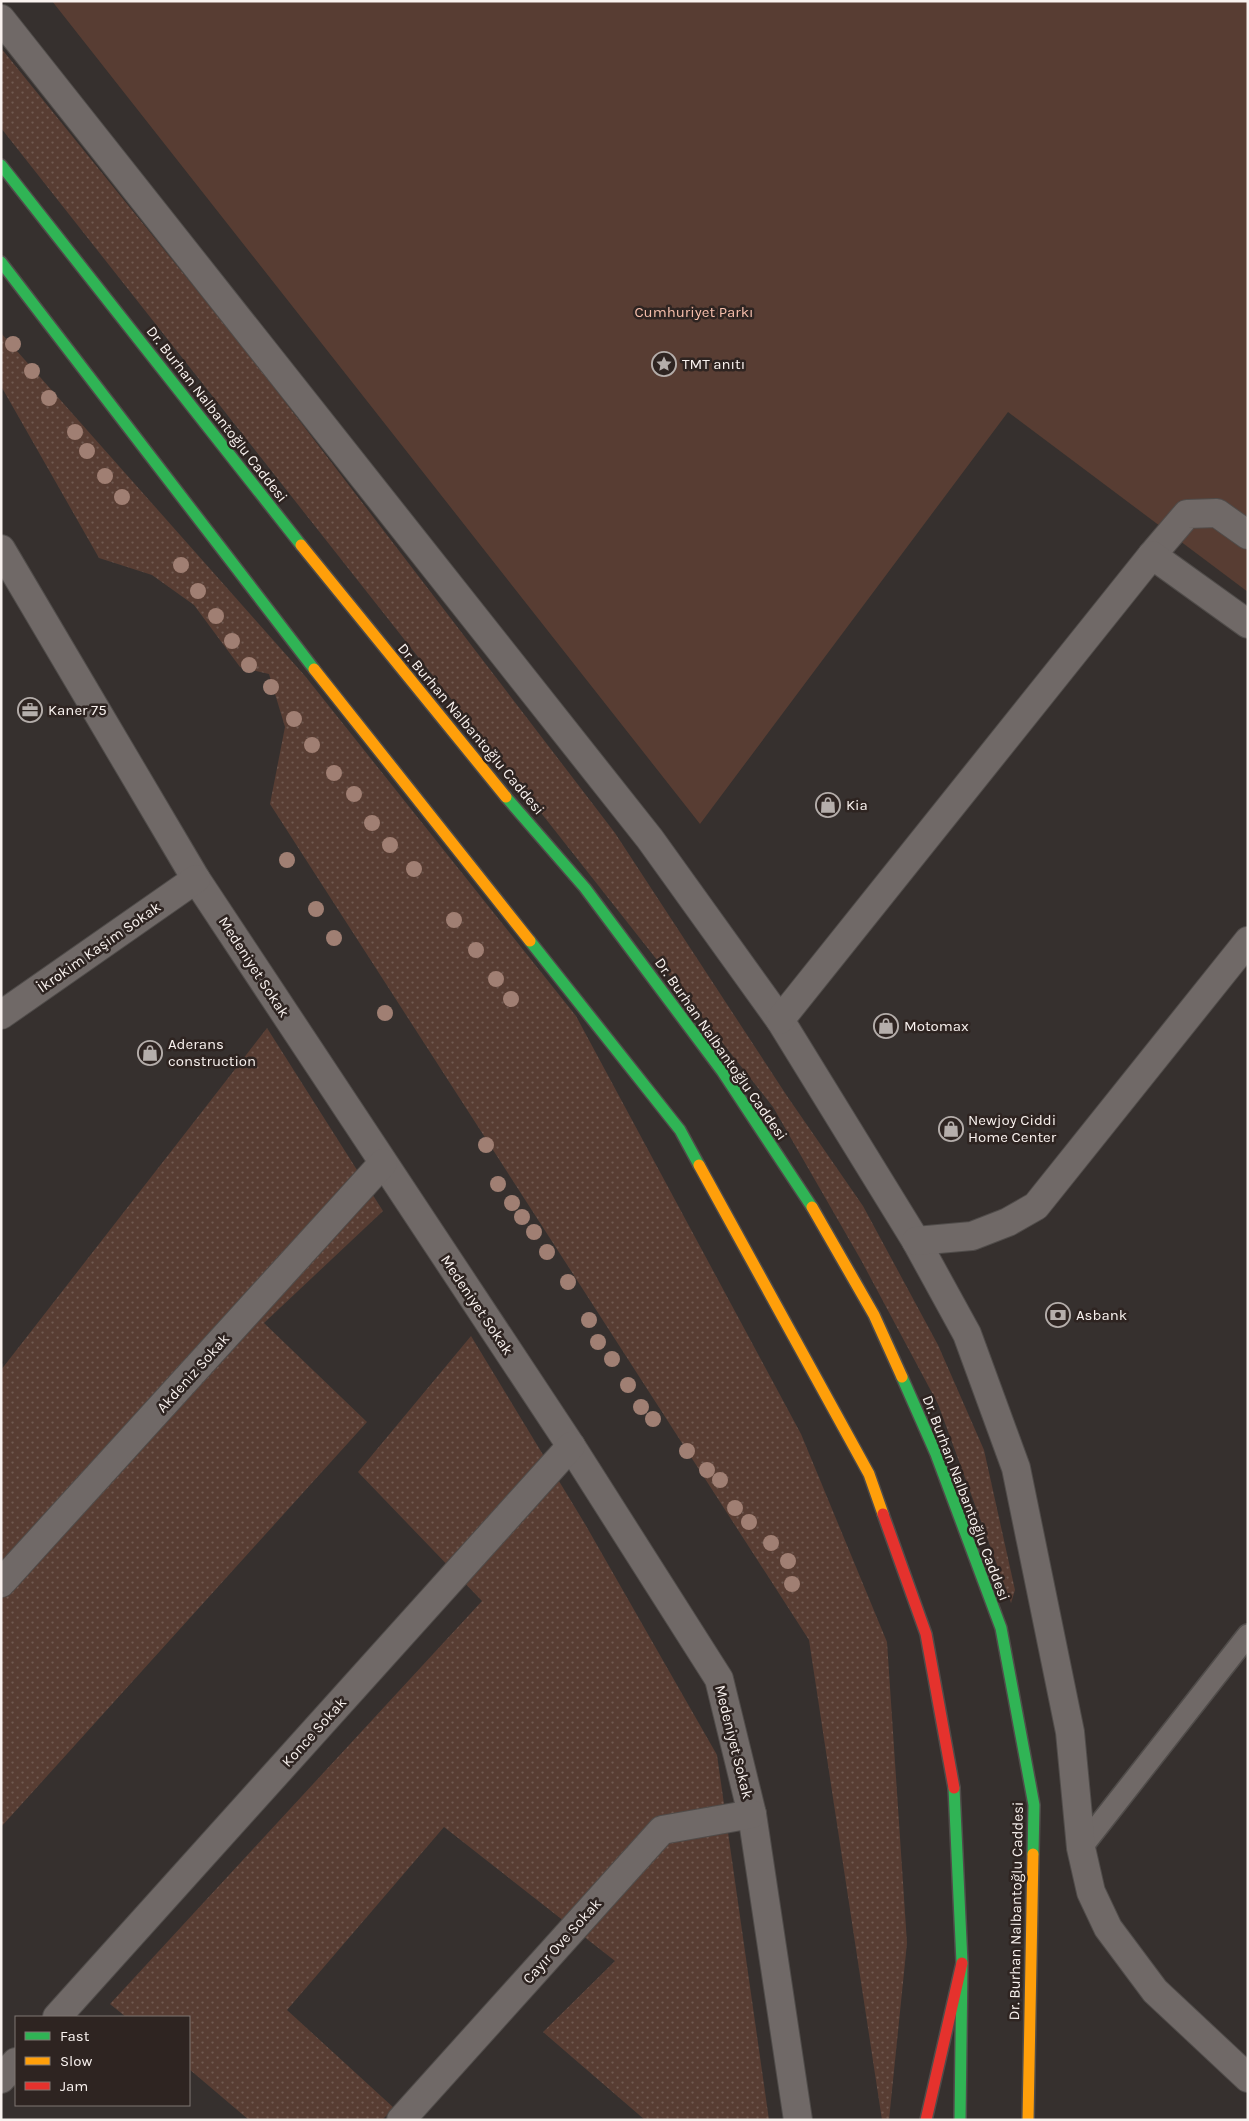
<svg xmlns="http://www.w3.org/2000/svg" width="1249" height="2121" viewBox="0 0 1249 2121" font-family="Karla,sans-serif">
<style>
.grass{fill:url(#grass-dots)}
.park{fill:#583d33}
.lines{fill:none;stroke-linecap:round;stroke-linejoin:round}
.lane-casing{stroke:#504c4a;stroke-width:24}
.street-casing{stroke:#504c4a;stroke-width:30}
.fast-casing{stroke:#504c4a;stroke-width:14}
.slow-casing{stroke:#504c4a;stroke-width:14}
.jam-casing{stroke:#504c4a;stroke-width:14}
.lane{stroke:#706967;stroke-width:21}
.street{stroke:#706967;stroke-width:28}
.fast{stroke:#30b455;stroke-width:11}
.slow{stroke:#ff9f0a;stroke-width:11}
.jam{stroke:#e5322d;stroke-width:11}
.tree{fill:#a07f73}
.labels{text-anchor:middle;stroke-width:5;stroke-linejoin:round;paint-order:stroke}
.park-label{font-size:15px;fill:#f6bfac;stroke:#2e2421}
.poi-label{font-size:15px;fill:#f9f2ef;stroke:#2e2421;text-anchor:start}
.street-label{font-size:15px;fill:#f9f2ef;stroke:#2e2421}
</style>
<defs>
<pattern id="grass-dots" width="8" height="8" patternUnits="userSpaceOnUse" patternTransform="scale(1.25)"><rect width="8" height="8" fill="#583d33"/><path d="M2 2h.1M6 6h.1" fill="none" stroke="#715a51" stroke-width="1.8" stroke-linecap="round"/></pattern>
</defs>
<rect width="100%" height="100%" fill="#36302e"/>
<g class="grass">
<polygon points="1,48 250,356 615,833 787,1096 863,1206 938,1345 984,1450 1015,1590 1011,1603 938,1404 861,1260 773,1107 1,128"/>
<polygon points="1,333 305,676 576,1016 801,1434 887,1642 907,1943 889,2120 882,2120 809,1640 270,804 285,727 269,674 240,667 194,605 152,575 99,558 1,386"/>
<polygon points="267,1028 383,1211 264,1323 367,1422 1,1827 1,1370"/>
<polygon points="471,1336 585,1524 717,1755 769,2120 645,2120 543,2032 615,1961 444,1827 287,2010 394,2108 382,2120 249,2120 189,2069 189,2017 126,2017 110,2004 482,1601 358,1472"/>
</g>
<polygon class="park" points="52,1 1248,1 1248,592 1008,412 700,824"/>
<g class="lines">
<defs>
<polyline id="lane" points="1081,1848 1248,1635"/>
<g id="street">
<polyline points="1,19 650,839 780,1020 916,1241 967,1334 1016,1468 1070,1732 1081,1848 1091,1892 1108,1928 1155,1991 1248,2078"/>
<polyline points="1,549 196,879 571,1446 719,1679 752,1814 798,2120"/>
<polyline points="1152,555 1187,514 1217,513 1248,535"/>
<polyline points="1,1015 196,879"/>
<polyline points="780,1020 1152,555 1248,624"/>
<polyline points="916,1241 972,1236 1008,1222 1036,1206 1248,941"/>
<polyline points="1,1583 383,1163"/>
<polyline points="57,2017 571,1446"/>
<polyline points="1,2079 16,2062"/>
<polyline points="401,2120 662,1830 752,1814"/>
</g>
<g id="fast">
<polyline points="1,165 301,545"/>
<polyline points="1,262 314,669"/>
<polyline points="506,797 585,888 722,1071 812,1207"/>
<polyline points="530,941 680,1130 699,1165"/>
<polyline points="902,1377 936,1454 1001,1628 1034,1805 1033,1854"/>
<polyline points="954,1788 962,1963 960,2120"/>
</g>
<g id="slow">
<polyline points="301,545 506,797"/>
<polyline points="314,669 530,941"/>
<polyline points="699,1165 869,1474 883,1514"/>
<polyline points="812,1207 874,1315 902,1377"/>
<polyline points="1028,2120 1033,1854"/>
</g>
<g id="jam">
<polyline points="883,1514 926,1634 954,1788"/>
<polyline points="926,2120 962,1963"/>
</g>
</defs>
<use href="#lane" class="lane-casing"/>
<use href="#street" class="street-casing"/>
<use href="#fast" class="fast-casing"/>
<use href="#slow" class="slow-casing"/>
<use href="#jam" class="jam-casing"/>
<use href="#lane" class="lane"/>
<use href="#street" class="street"/>
<use href="#fast" class="fast"/>
<use href="#slow" class="slow"/>
<use href="#jam" class="jam"/>
</g>
<g class="tree">
<circle cx="13" cy="344" r="8"/>
<circle cx="32" cy="371" r="8"/>
<circle cx="49" cy="398" r="8"/>
<circle cx="75" cy="432" r="8"/>
<circle cx="87" cy="451" r="8"/>
<circle cx="105" cy="476" r="8"/>
<circle cx="122" cy="497" r="8"/>
<circle cx="181" cy="565" r="8"/>
<circle cx="198" cy="591" r="8"/>
<circle cx="216" cy="616" r="8"/>
<circle cx="232" cy="641" r="8"/>
<circle cx="249" cy="665" r="8"/>
<circle cx="271" cy="687" r="8"/>
<circle cx="294" cy="719" r="8"/>
<circle cx="312" cy="745" r="8"/>
<circle cx="334" cy="773" r="8"/>
<circle cx="354" cy="794" r="8"/>
<circle cx="372" cy="823" r="8"/>
<circle cx="390" cy="845" r="8"/>
<circle cx="287" cy="860" r="8"/>
<circle cx="414" cy="869" r="8"/>
<circle cx="316" cy="909" r="8"/>
<circle cx="454" cy="920" r="8"/>
<circle cx="334" cy="938" r="8"/>
<circle cx="476" cy="950" r="8"/>
<circle cx="496" cy="979" r="8"/>
<circle cx="511" cy="999" r="8"/>
<circle cx="385" cy="1013" r="8"/>
<circle cx="486" cy="1145" r="8"/>
<circle cx="498" cy="1184" r="8"/>
<circle cx="512" cy="1203" r="8"/>
<circle cx="522" cy="1217" r="8"/>
<circle cx="534" cy="1232" r="8"/>
<circle cx="547" cy="1252" r="8"/>
<circle cx="568" cy="1282" r="8"/>
<circle cx="589" cy="1320" r="8"/>
<circle cx="598" cy="1342" r="8"/>
<circle cx="612" cy="1359" r="8"/>
<circle cx="628" cy="1385" r="8"/>
<circle cx="641" cy="1407" r="8"/>
<circle cx="653" cy="1419" r="8"/>
<circle cx="687" cy="1451" r="8"/>
<circle cx="707" cy="1470" r="8"/>
<circle cx="720" cy="1480" r="8"/>
<circle cx="735" cy="1508" r="8"/>
<circle cx="749" cy="1522" r="8"/>
<circle cx="771" cy="1543" r="8"/>
<circle cx="788" cy="1561" r="8"/>
<circle cx="792" cy="1584" r="8"/>
</g>
<defs>
<symbol id="sight-ring" viewBox="-11 -11 22 22"><circle r="9.5" fill="#2e2421" stroke="#b5aeab" stroke-width="1.5"/><path d="M0-6L1.8-2.2L6-1.7L2.9 1.2L3.7 5.4L0 3.3L-3.7 5.4L-2.9 1.2L-6-1.7L-1.8-2.2Z" fill="#b5aeab"/></symbol>
<symbol id="office-ring" viewBox="-11 -11 22 22"><circle r="9.5" fill="#2e2421" stroke="#b5aeab" stroke-width="1.5"/><path d="M-6-3h4V-5.5h4V-3h4V5H-6ZM-1-4.5V-3h2v-1.5ZM-6 0V1H6V0Z" fill="#b5aeab"/></symbol>
<symbol id="shop-ring" viewBox="-11 -11 22 22"><circle r="9.5" fill="#2e2421" stroke="#b5aeab" stroke-width="1.5"/><path d="M-5-2.5h2.3a2.7 3.5 0 0 1 5.4 0H5L5.5 6h-11ZM-1.5-2.5h3a1.5 2.3 0 0 0-3 0Z" fill="#b5aeab"/></symbol>
<symbol id="bank-ring" viewBox="-11 -11 22 22"><circle r="9.5" fill="#2e2421" stroke="#b5aeab" stroke-width="1.5"/><path d="M-6-4H6V4H-6ZM0-2.3a2.3 2.3 0 1 0 0 4.6a2.3 2.3 0 1 0 0-4.6Z" fill="#b5aeab"/></symbol>
</defs>
<g fill-rule="evenodd">
<use href="#sight-ring" x="650" y="350" width="28" height="28"/>
<use href="#office-ring" x="16" y="696" width="28" height="28"/>
<use href="#shop-ring" x="814" y="791" width="28" height="28"/>
<use href="#shop-ring" x="872" y="1012" width="28" height="28"/>
<use href="#shop-ring" x="136" y="1039" width="28" height="28"/>
<use href="#shop-ring" x="937" y="1115" width="28" height="28"/>
<use href="#bank-ring" x="1044" y="1301" width="28" height="28"/>
</g>
<g class="labels">
<g class="park-label">
<text x="694" y="317">Cumhuriyet Parkı</text>
</g>
<g class="poi-label">
<text x="682" y="369">TMT anıtı</text>
<text x="48" y="715">Kaner 75</text>
<text x="846" y="810">Kia</text>
<text x="904" y="1031">Motomax</text>
<text x="168" y="1049">Aderans<tspan x="168" dy="17">construction</tspan></text>
<text x="968" y="1125">Newjoy Ciddi<tspan x="968" dy="17">Home Center</tspan></text>
<text x="1076" y="1320">Asbank</text>
</g>
<g class="street-label">
<text transform="translate(217 414) rotate(52)" y="5">Dr. Burhan Nalbantoğlu Caddesi</text>
<text transform="translate(471 729) rotate(50)" y="5">Dr. Burhan Nalbantoğlu Caddesi</text>
<text transform="translate(99 947) rotate(-35)" y="5">İkrokim Kaşim Sokak</text>
<text transform="translate(254 967) rotate(57)" y="5">Medeniyet Sokak</text>
<text transform="translate(721 1049) rotate(55)" y="5">Dr. Burhan Nalbantoğlu Caddesi</text>
<text transform="translate(477 1305) rotate(56)" y="5">Medeniyet Sokak</text>
<text transform="translate(193 1373) rotate(-48)" y="5">Akdeniz Sokak</text>
<text transform="translate(966 1498) rotate(69)" y="5">Dr. Burhan Nalbantoğlu Caddesi</text>
<text transform="translate(314 1732) rotate(-48)" y="5">Konce Sokak</text>
<text transform="translate(734 1742) rotate(76)" y="5">Medeniyet Sokak</text>
<text transform="translate(1016 1911) rotate(-89)" y="5">Dr. Burhan Nalbantoğlu Caddesi</text>
<text transform="translate(562 1941) rotate(-48)" y="5">Cayır Ove Sokak</text>
</g>
</g>
<rect width="1249" height="2121" fill="none" stroke="#f9f2ef" stroke-width="5"/>
<rect x="15" y="2016" width="175" height="90" fill="#2e2421" stroke="#7f7673"/>
<rect x="25" y="2032" width="25" height="8" fill="#30b455" stroke="#7f7673"/>
<text x="60" y="2041" font-size="15" fill="#f9f2ef">Fast</text>
<rect x="25" y="2057" width="25" height="8" fill="#ff9f0a" stroke="#7f7673"/>
<text x="60" y="2066" font-size="15" fill="#f9f2ef">Slow</text>
<rect x="25" y="2082" width="25" height="8" fill="#e5322d" stroke="#7f7673"/>
<text x="60" y="2091" font-size="15" fill="#f9f2ef">Jam</text>
</svg>
